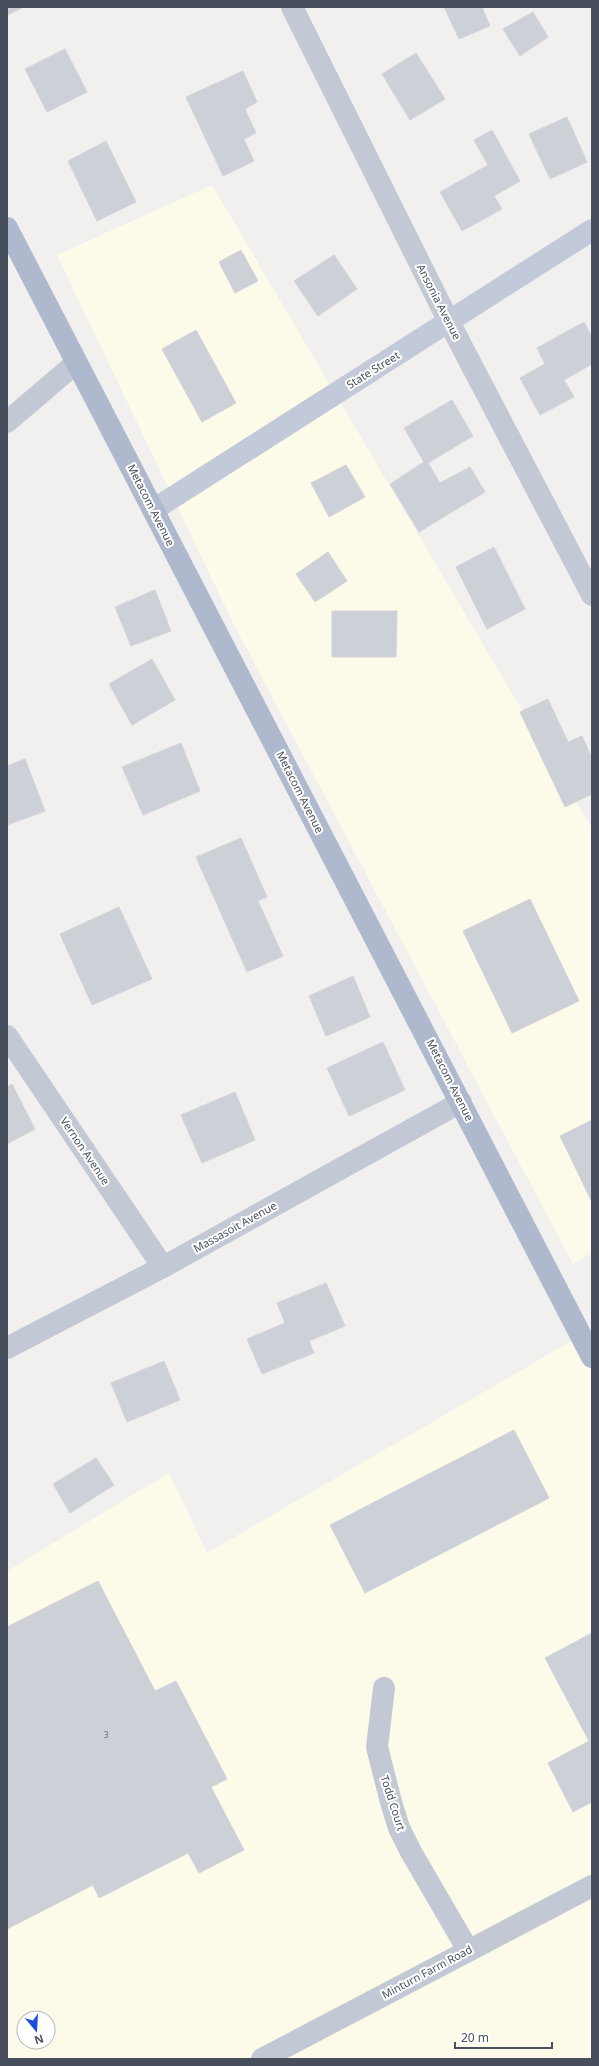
<svg xmlns="http://www.w3.org/2000/svg" width="599" height="2066" viewBox="0 0 599 2066" font-family="'Noto Sans',sans-serif">
<style>
.commercial{fill:#fcfae9;fill-rule:evenodd}
.building{fill:#ced0d7;stroke:#d3d4db}
.lines{fill:none;stroke-linecap:round;stroke-linejoin:round}
.street{stroke:#c3c9d4;stroke-width:22}
.secondary{stroke:#c2c9d8;stroke-width:22}
.primary{stroke:#afb9ce;stroke-width:22}
.labels{text-anchor:middle;stroke-width:4;stroke-linejoin:round;paint-order:stroke}
.number-label{font-size:9px;fill:#696f7b}
.street-label{font-size:11px;fill:#474f5c;stroke:#fff}
</style>
<rect width="100%" height="100%" fill="#f2f0ef"/>
<g class="commercial">
<polygon points="212,185 592,829 592,1253 573,1264 233,623 57,255"/>
<path d="M592,1329V2059H7V1571L169,1473L207,1553ZM24,2018H48V2042H24Z"/>
</g>
<g class="building">
<polygon points="7,7 24,7 7,15"/>
<polygon points="444,7 482,7 490,26 459,39"/>
<polygon points="533,12 548,37 520,56 503,29"/>
<polygon points="65,49 87,92 47,112 25,69"/>
<polygon points="416,53 445,99 410,120 382,74"/>
<polygon points="243,71 257,102 245,109 256,133 244,139 254,161 223,176 186,97"/>
<polygon points="567,117 587,162 550,179 529,134"/>
<polygon points="492,130 520,181 494,196 502,209 462,231 440,192 488,165 474,140"/>
<polygon points="106,141 136,202 97,221 68,161"/>
<polygon points="241,250 258,281 235,293 219,262"/>
<polygon points="334,255 357,289 318,316 294,281"/>
<polygon points="584,322 592,337 592,364 564,380 574,397 540,415 520,378 545,364 537,348"/>
<polygon points="196,330 236,403 202,422 162,349"/>
<polygon points="452,400 473,436 428,463 440,483 470,467 485,492 419,532 390,484 424,462 404,428"/>
<polygon points="346,465 365,497 329,517 311,483"/>
<polygon points="494,547 525,609 487,629 456,567"/>
<polygon points="328,552 347,581 315,602 296,574"/>
<polygon points="155,590 171,631 131,646 115,607"/>
<polygon points="332,611 397,611 396,657 332,657"/>
<polygon points="152,659 175,700 132,725 109,684"/>
<polygon points="548,699 568,742 582,736 592,758 592,794 565,807 520,712"/>
<polygon points="181,743 200,791 143,815 122,767"/>
<polygon points="25,759 45,811 7,825 7,766"/>
<polygon points="241,838 267,897 258,901 283,956 247,972 196,857"/>
<polygon points="530,899 579,1001 512,1033 463,931"/>
<polygon points="119,907 152,979 92,1005 60,934"/>
<polygon points="353,976 370,1017 326,1036 309,996"/>
<polygon points="383,1042 405,1090 349,1116 327,1068"/>
<polygon points="12,1084 35,1129 7,1144 7,1087"/>
<polygon points="235,1092 255,1140 202,1163 181,1115"/>
<polygon points="592,1120 592,1202 560,1136"/>
<polygon points="326,1283 345,1326 309,1341 314,1353 262,1374 247,1339 285,1323 277,1303"/>
<polygon points="164,1361 180,1400 127,1422 111,1383"/>
<polygon points="514,1430 549,1498 365,1593 330,1525"/>
<polygon points="96,1458 114,1485 70,1513 53,1484"/>
<polygon points="98,1581 155,1691 176,1681 227,1779 211,1787 244,1850 199,1873 188,1853 99,1898 93,1885 7,1929 7,1627"/>
<polygon points="592,1633 592,1802 573,1812 548,1763 589,1741 545,1658"/>
</g>
<g class="lines">
<g class="street">
<polyline points="292,7 449,322 592,595"/>
<polyline points="7,422 76,363"/>
<polyline points="7,1036 163,1267"/>
<polyline points="7,1348 163,1267 461,1102"/>
<polyline points="384,1688 377,1747 391,1802 399,1828 411,1852 468,1950"/>
<polyline points="262,2059 592,1886"/>
</g>
<polyline class="secondary" points="153,510 592,230"/>
<polyline class="primary" points="7,228 592,1357"/>
</g>
<g class="labels">
<g class="number-label">
<text x="106" y="1738">3</text>
</g>
<g class="street-label">
<text transform="translate(439 302) rotate(63)" y="4">Ansonia Avenue</text>
<text transform="translate(373 370) rotate(-32)" y="4">State Street</text>
<text transform="translate(151 505) rotate(63)" y="4">Metacom Avenue</text>
<text transform="translate(300 792) rotate(63)" y="4">Metacom Avenue</text>
<text transform="translate(450 1080) rotate(63)" y="4">Metacom Avenue</text>
<text transform="translate(85 1151) rotate(56)" y="4">Vernon Avenue</text>
<text transform="translate(235 1227) rotate(-29)" y="4">Massasoit Avenue</text>
<text transform="translate(393 1803) rotate(72)" y="4">Todd Court</text>
<text transform="translate(427 1972) rotate(-28)" y="4">Minturn Farm Road</text>
</g>
</g>
<rect width="599" height="2066" fill="none" stroke="#474f5c" stroke-width="16"/>
<g transform="translate(36 2030) rotate(162)"><circle r="19" fill="#ffffff" stroke="#b5b9be"/>
<path d="M0-3L7 15L0 10L-7 15Z" fill="#1b4ee0"/>
<text y="-6" font-size="11" font-weight="bold" text-anchor="middle" fill="#474f5c">N</text>
</g>
<path d="M455 2042v6h97v-6" fill="none" stroke="#474f5c" stroke-width="2"/>
<text x="461" y="2042" font-size="12" fill="#474f5c" stroke="#ffffff" stroke-width="3" paint-order="stroke">20 m</text>
</svg>
